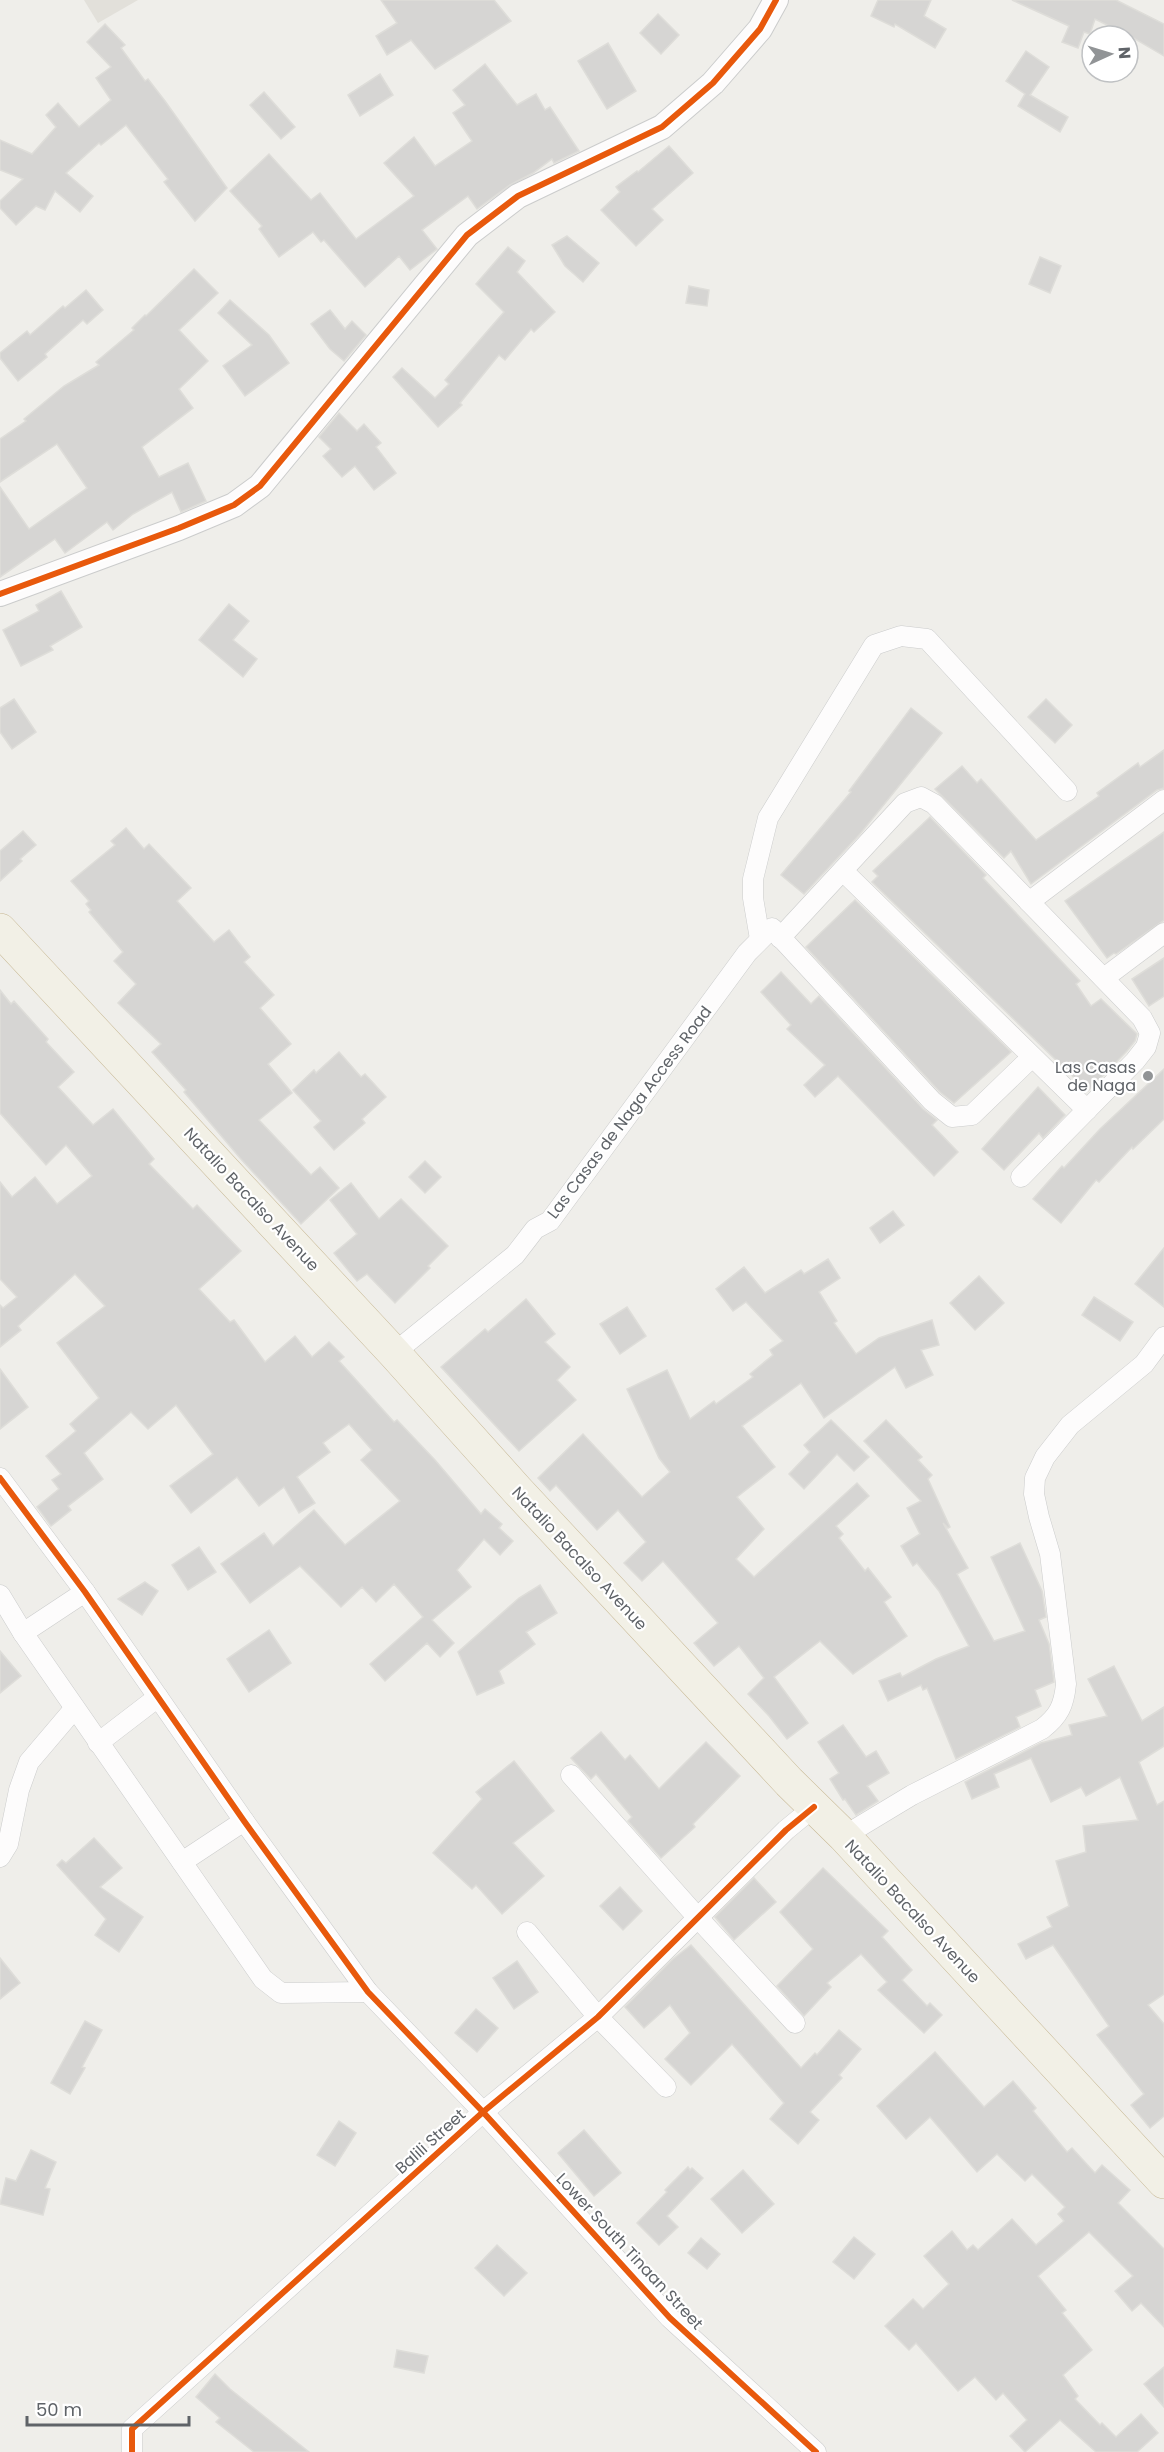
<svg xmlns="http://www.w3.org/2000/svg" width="1164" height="2452" viewBox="0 0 1164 2452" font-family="Poppins,sans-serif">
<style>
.education{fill:#e2e0da}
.building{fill:#d6d5d3;stroke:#deddd9;stroke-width:1.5}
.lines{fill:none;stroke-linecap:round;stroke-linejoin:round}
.minor-casing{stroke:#cbcccc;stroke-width:21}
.tertiary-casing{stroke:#cbcccc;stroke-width:26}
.trunk-casing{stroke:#c8b996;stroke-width:34}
.minor{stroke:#fdfcfc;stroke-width:20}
.tertiary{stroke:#fdfcfc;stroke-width:24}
.trunk{stroke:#f2f0e6;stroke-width:33}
.cycleway-casing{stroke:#fff;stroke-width:10}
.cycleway{stroke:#e8590c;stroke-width:6}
.poi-dot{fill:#919496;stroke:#fff;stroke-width:2}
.labels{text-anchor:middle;stroke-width:4.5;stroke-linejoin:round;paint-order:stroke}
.poi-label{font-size:16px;fill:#5f6368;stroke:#fff;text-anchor:end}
.street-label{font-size:16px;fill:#5f6368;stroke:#fff}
</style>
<rect width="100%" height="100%" fill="#efeeea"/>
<polygon class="education" points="84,0 138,0 98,23"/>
<g class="building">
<polygon points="381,0 494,0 511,21 435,69 411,40 387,55 376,36 397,23"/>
<polygon points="878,0 931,0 924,16 946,29 935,48 895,24 894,27 871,16"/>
<polygon points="1012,0 1116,0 1164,24 1164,56 1120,30 1119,31 1095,19 1090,34 1084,32 1078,48 1062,42 1069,26"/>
<polygon points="658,14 679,35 661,54 640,33"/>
<polygon points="105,24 125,45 121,48 145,81 148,79 165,101 227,188 195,221 164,182 168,179 126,125 101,145 99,143 66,173 93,196 80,212 55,191 45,210 36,206 16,225 0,208 0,201 23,179 0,170 0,140 32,154 56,127 46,115 58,103 79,127 111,100 96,78 111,67 87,42"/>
<polygon points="608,43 636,91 607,109 578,61"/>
<polygon points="1026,51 1049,67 1030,95 1068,117 1060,132 1018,106 1025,94 1006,81"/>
<polygon points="485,64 517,105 536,94 545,110 550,107 579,151 554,163 552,159 533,173 510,185 477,209 468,196 422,230 437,249 410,270 399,256 365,287 324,240 321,242 313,232 279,257 259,229 262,226 230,191 269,154 311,200 320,193 356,239 414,196 384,163 414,137 435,166 472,141 453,113 465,105 453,90"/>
<polygon points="380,74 393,95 360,116 348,95"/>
<polygon points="264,92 295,127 281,139 250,105"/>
<polygon points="669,146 693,173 652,209 663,220 636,246 601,210 620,192 616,187 637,171 638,172"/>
<polygon points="567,236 599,263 583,282 565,266 552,245"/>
<polygon points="508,247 525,261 517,272 555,312 534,332 531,329 505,360 499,355 460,403 462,405 438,427 393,377 402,368 435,398 449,384 445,380 504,312 476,284"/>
<polygon points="1040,257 1061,266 1050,293 1029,284"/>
<polygon points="194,269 218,293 179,330 208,361 179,389 193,408 142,447 159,477 188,463 206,501 181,512 172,492 133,514 113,530 107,522 65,553 55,539 0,577 0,487 29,529 87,488 57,444 0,482 0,439 26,421 24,419 64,386 99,365 96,362 134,330 132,328 145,315 146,316"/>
<polygon points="689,286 709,290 707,306 686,303"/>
<polygon points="86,290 103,310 87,324 83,320 45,354 47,357 18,381 0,358 0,353 27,331 30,335 63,306 65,308"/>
<polygon points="230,300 269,335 289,363 245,396 223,366 252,345 218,313"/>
<polygon points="330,310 345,329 352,321 366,335 344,361 330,349 311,324"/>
<polygon points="339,413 357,431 364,424 381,443 376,447 396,473 374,490 355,466 342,477 323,456 331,449 319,437"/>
<polygon points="61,591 82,627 50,646 53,650 21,666 3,630 39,611 36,605"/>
<polygon points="229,604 249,621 233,640 257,659 243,677 199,640"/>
<polygon points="14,699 36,732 12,749 0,732 0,708"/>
<polygon points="1046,699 1072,725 1055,743 1028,717"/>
<polygon points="911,708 942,733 860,834 804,894 781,875 851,792 849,791"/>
<polygon points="1164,750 1164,788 1157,790 1031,884 1011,851 1004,858 935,789 962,766 977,783 981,779 1036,840 1099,796 1097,793 1138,763 1140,767"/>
<polygon points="930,817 986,875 983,878 1080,981 1076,984 1091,1006 1101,999 1137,1034 1135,1041 1127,1051 1088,1091 872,882 878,876 873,871"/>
<polygon points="126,828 144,849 149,844 191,888 177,901 214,942 229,930 250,957 244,962 274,995 260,1008 291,1044 268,1064 292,1093 259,1120 311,1175 320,1167 339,1188 301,1224 240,1158 184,1092 186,1090 152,1052 161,1044 118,1003 136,984 114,961 123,952 89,912 91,910 86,904 89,901 71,881 115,845 111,841"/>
<polygon points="23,831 36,845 20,859 22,861 0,881 0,851"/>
<polygon points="1164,832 1164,920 1116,954 1114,953 1107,958 1065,901"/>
<polygon points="855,900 1011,1052 954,1103 940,1092 806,947"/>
<polygon points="1164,958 1164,996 1149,1006 1132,979"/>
<polygon points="781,972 811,1004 819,996 923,1109 937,1120 932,1125 958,1152 934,1176 838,1076 815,1097 804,1085 825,1065 787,1029 791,1025 761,992"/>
<polygon points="0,990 11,1004 14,1001 48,1039 46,1042 74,1072 58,1087 93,1125 113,1109 154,1159 149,1164 193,1209 197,1205 241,1251 199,1289 230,1322 234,1320 265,1362 295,1336 312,1357 329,1342 344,1357 339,1361 394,1422 397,1420 435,1460 481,1514 485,1509 502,1524 499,1528 513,1541 500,1555 484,1539 457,1570 471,1587 432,1620 454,1643 440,1657 427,1643 385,1681 370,1664 423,1617 394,1584 376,1602 362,1587 341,1607 300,1566 250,1603 221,1564 264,1533 273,1546 314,1510 345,1545 400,1501 361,1460 372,1450 349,1424 323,1443 330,1452 297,1477 315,1503 299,1513 284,1487 259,1506 237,1477 191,1513 170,1486 213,1454 176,1405 148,1429 131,1412 84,1453 103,1479 68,1506 71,1510 51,1526 37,1507 59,1489 52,1480 61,1474 46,1456 76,1431 70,1424 99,1398 57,1343 105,1306 75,1274 18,1326 21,1330 0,1347 0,1305 3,1308 17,1297 0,1279 0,1182 12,1197 35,1177 57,1204 92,1176 66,1145 46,1165 0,1113"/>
<polygon points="339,1052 361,1077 365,1074 386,1097 362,1119 365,1123 334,1150 314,1127 321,1121 293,1090 314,1070 316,1073"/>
<polygon points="1164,1069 1164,1119 1133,1149 1132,1147 1099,1182 1096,1180 1061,1223 1033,1199 1062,1166 1064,1168 1100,1129"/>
<polygon points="1038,1087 1065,1115 1043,1138 1039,1133 1004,1170 982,1149"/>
<polygon points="425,1161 441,1177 425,1193 409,1177"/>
<polygon points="351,1183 379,1219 401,1199 448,1246 428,1266 430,1268 395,1303 367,1274 357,1281 334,1253 357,1234 330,1200"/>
<polygon points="893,1211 904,1225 880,1243 870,1228"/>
<polygon points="1164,1248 1164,1307 1135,1284"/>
<polygon points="828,1259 840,1278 819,1292 837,1321 834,1323 856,1354 879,1338 932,1320 939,1345 921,1350 933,1375 906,1388 895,1367 824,1418 801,1383 742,1426 775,1467 737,1497 764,1529 736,1559 754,1577 857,1483 869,1496 836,1526 843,1534 839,1538 865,1571 868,1568 891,1597 884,1602 907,1636 853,1674 820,1641 774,1677 808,1723 787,1739 769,1716 748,1694 764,1678 739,1646 714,1666 694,1643 718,1623 663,1561 642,1581 624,1563 646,1542 618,1510 597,1530 556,1485 550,1491 538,1478 583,1434 642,1497 670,1472 659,1458 627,1389 667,1370 690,1419 714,1401 716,1404 753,1377 750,1374 773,1355 770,1350 783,1341 746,1302 733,1311 716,1289 744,1267 765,1293 801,1270 804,1274"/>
<polygon points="979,1276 1004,1303 975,1330 950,1303"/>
<polygon points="1094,1297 1133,1322 1120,1341 1082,1315"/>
<polygon points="526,1299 555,1334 545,1342 570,1367 557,1380 576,1400 519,1451 441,1367 485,1329 488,1332"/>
<polygon points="627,1307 646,1336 620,1354 600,1324"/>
<polygon points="0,1369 28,1407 0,1429"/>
<polygon points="831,1420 869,1457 854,1471 837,1454 804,1489 789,1474 810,1452 804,1445"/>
<polygon points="886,1420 922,1457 918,1460 932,1475 928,1479 950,1527 948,1528 943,1523 968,1568 957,1574 994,1641 1025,1631 991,1557 1020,1543 1042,1591 1046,1617 1039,1620 1049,1644 1054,1682 1035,1690 1041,1706 1016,1717 1020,1727 956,1759 927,1688 923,1690 921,1685 888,1701 879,1681 900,1673 902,1677 936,1659 969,1646 939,1591 917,1563 913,1566 901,1546 920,1534 907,1508 921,1501 864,1441"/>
<polygon points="199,1547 216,1572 188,1590 172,1565"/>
<polygon points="145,1582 158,1591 142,1615 118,1599"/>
<polygon points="540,1585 557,1613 526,1632 535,1644 499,1671 504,1683 477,1695 458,1652 519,1598"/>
<polygon points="269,1630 291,1663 249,1692 227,1659"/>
<polygon points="0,1651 21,1676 0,1693"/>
<polygon points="1114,1666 1142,1721 1164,1707 1164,1746 1139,1762 1157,1805 1164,1801 1164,1994 1148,2005 1164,2024 1164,2116 1150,2128 1131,2105 1144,2094 1097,2035 1109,2026 1053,1945 1026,1959 1018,1944 1052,1927 1047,1917 1069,1906 1056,1861 1086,1852 1083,1826 1138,1820 1120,1777 1086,1796 1081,1787 1051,1802 1031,1758 994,1774 999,1787 972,1799 965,1782 1041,1743 1072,1735 1069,1725 1107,1716 1088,1679"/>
<polygon points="843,1725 866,1757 876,1751 889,1773 867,1786 878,1801 856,1815 845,1799 843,1800 830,1779 839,1773 818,1742"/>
<polygon points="601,1732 625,1760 630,1755 659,1789 706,1742 740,1776 693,1824 695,1827 661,1858 628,1821 632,1817 596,1774 591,1779 571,1758"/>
<polygon points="514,1761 554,1811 513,1843 544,1876 502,1914 476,1885 472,1889 433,1853 482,1799 476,1792"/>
<polygon points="94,1838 122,1868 100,1887 143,1917 119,1952 95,1935 106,1919 57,1865 62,1860 66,1863"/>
<polygon points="823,1868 888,1931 882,1937 912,1970 902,1980 927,2006 930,2003 942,2015 924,2033 878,1990 887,1982 861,1954 827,1983 831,1987 804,2016 777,1986 813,1949 780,1912"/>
<polygon points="754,1878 776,1902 734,1940 715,1917"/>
<polygon points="620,1887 642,1911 623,1930 600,1906"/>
<polygon points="691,1945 801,2068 815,2053 817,2055 839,2030 861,2049 839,2075 842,2078 810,2112 819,2120 798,2144 770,2119 784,2103 732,2044 691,2085 665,2059 690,2033 670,2005 644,2028 625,2007 673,1959"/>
<polygon points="0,1958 20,1983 0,1999"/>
<polygon points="517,1961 538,1992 514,2009 493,1978"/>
<polygon points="476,2009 498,2028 477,2052 455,2033"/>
<polygon points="85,2021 102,2030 82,2067 85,2068 70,2094 51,2083"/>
<polygon points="935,2052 984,2107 1013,2081 1036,2108 1033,2111 1067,2152 1072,2148 1095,2173 1102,2165 1130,2190 1118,2203 1164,2249 1164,2327 1141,2303 1132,2311 1115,2291 1133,2276 1089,2232 1038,2276 1066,2310 1062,2313 1092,2350 1063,2375 1078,2396 1075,2399 1100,2425 1102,2423 1116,2437 1141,2414 1158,2433 1137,2452 1096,2452 1060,2420 1025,2452 1010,2436 1027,2420 1003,2393 996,2400 975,2377 958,2391 916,2343 909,2350 885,2326 913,2299 923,2309 949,2284 924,2256 952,2231 967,2250 973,2245 978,2250 1012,2219 1036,2245 1064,2221 1058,2214 1065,2207 1032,2174 1025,2181 997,2154 977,2172 930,2117 906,2139 877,2106"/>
<polygon points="339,2121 356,2133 335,2166 317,2155"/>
<polygon points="584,2130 621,2173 594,2196 558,2153"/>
<polygon points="31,2150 56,2162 45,2188 50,2189 43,2215 0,2204 6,2178 16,2181"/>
<polygon points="688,2167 690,2170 692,2168 703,2178 667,2216 678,2227 659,2245 637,2223 667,2192 665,2190"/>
<polygon points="743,2170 774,2204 742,2233 711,2199"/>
<polygon points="854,2237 875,2254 854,2279 833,2262"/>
<polygon points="701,2238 720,2254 707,2269 688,2253"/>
<polygon points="497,2245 527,2273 504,2296 475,2268"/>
<polygon points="397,2350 428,2356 424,2373 394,2367"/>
<polygon points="1164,2367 1164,2407 1144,2384"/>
<polygon points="215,2374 230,2389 309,2452 254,2452 216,2422 220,2418 196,2397"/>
</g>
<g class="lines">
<defs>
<g id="minor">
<polyline points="843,871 1087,1110"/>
<polyline points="1029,902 1164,800"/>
<polyline points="780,938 905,803 921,797 934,804 1142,1018 1150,1033 1146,1047 1135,1061 1021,1177"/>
<polyline points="760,939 753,898 753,879 768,818 874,645 901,636 927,639 1067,791"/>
<polyline points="1104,978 1164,933"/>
<polyline points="394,1353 515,1255 535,1229 550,1221 747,953 772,928 932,1101 952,1117 972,1115 1032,1057"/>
<polyline points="0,1478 85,1592 244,1821 368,1992 483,2112 670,2318 816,2452"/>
<polyline points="0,1595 23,1633 85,1592"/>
<polyline points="23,1633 263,1979 281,1993 368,1992"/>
<polyline points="98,1743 158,1697"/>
<polyline points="571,1775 698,1918 795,2023"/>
<path d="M844,1836L912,1795L1042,1729C1059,1716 1064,1705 1066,1684L1050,1554L1039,1517L1034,1494L1035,1478L1045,1457L1070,1425L1144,1364L1164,1337"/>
<polyline points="0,1857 8,1844 19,1790 29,1762 74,1709"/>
<polyline points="182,1862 244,1821"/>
<polyline points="527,1932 598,2017 666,2087"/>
<polyline points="132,2452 132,2429 483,2112 598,2017 786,1830 814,1807"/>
</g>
<polyline id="tertiary" points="0,594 179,528 234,505 260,486 467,235 518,196 662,127 713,83 760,29 776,0"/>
<polyline id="trunk" points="0,930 394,1353 517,1490 789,1782 844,1836 1164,2182"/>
</defs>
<use href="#minor" class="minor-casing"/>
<use href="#tertiary" class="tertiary-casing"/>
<use href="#trunk" class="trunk-casing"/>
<use href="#minor" class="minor"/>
<use href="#tertiary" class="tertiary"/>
<use href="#trunk" class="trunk"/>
<defs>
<g id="cycleway">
<polyline points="0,594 179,528 234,505 260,486 467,235 518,196 662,127 713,83 760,29 776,0"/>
<polyline points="0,1478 85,1592 244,1821 368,1992 483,2112 670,2318 816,2452"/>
<polyline points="132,2452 132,2429 483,2112 598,2017 786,1830 814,1807"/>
</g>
</defs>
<use href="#cycleway" class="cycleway-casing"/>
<use href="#cycleway" class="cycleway"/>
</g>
<circle class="poi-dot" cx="1148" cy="1076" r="6"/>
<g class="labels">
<g class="poi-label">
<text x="1136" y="1073">Las Casas<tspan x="1136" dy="18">de Naga</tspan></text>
</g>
<g class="street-label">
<text transform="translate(629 1112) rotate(-53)" y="6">Las Casas de Naga Access Road</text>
<text transform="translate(252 1199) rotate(47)" y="6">Natalio Bacalso Avenue</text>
<text transform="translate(580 1558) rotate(47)" y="6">Natalio Bacalso Avenue</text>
<text transform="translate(913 1911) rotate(47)" y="6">Natalio Bacalso Avenue</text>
<text transform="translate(430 2141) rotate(-42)" y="6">Balili Street</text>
<text transform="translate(630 2251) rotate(47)" y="6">Lower South Tinaan Street</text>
</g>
</g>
<g transform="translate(1110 54) rotate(86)"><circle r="28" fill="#ffffff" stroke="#bfc1c3" stroke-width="1.5"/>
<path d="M0-4.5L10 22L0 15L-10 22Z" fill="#919496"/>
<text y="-9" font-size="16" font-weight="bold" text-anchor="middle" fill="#5f6368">N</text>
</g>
<path d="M27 2416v9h162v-9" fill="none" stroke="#5f6368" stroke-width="3"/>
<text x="36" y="2416" font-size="18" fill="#5f6368" stroke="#ffffff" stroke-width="4.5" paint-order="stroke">50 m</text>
</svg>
